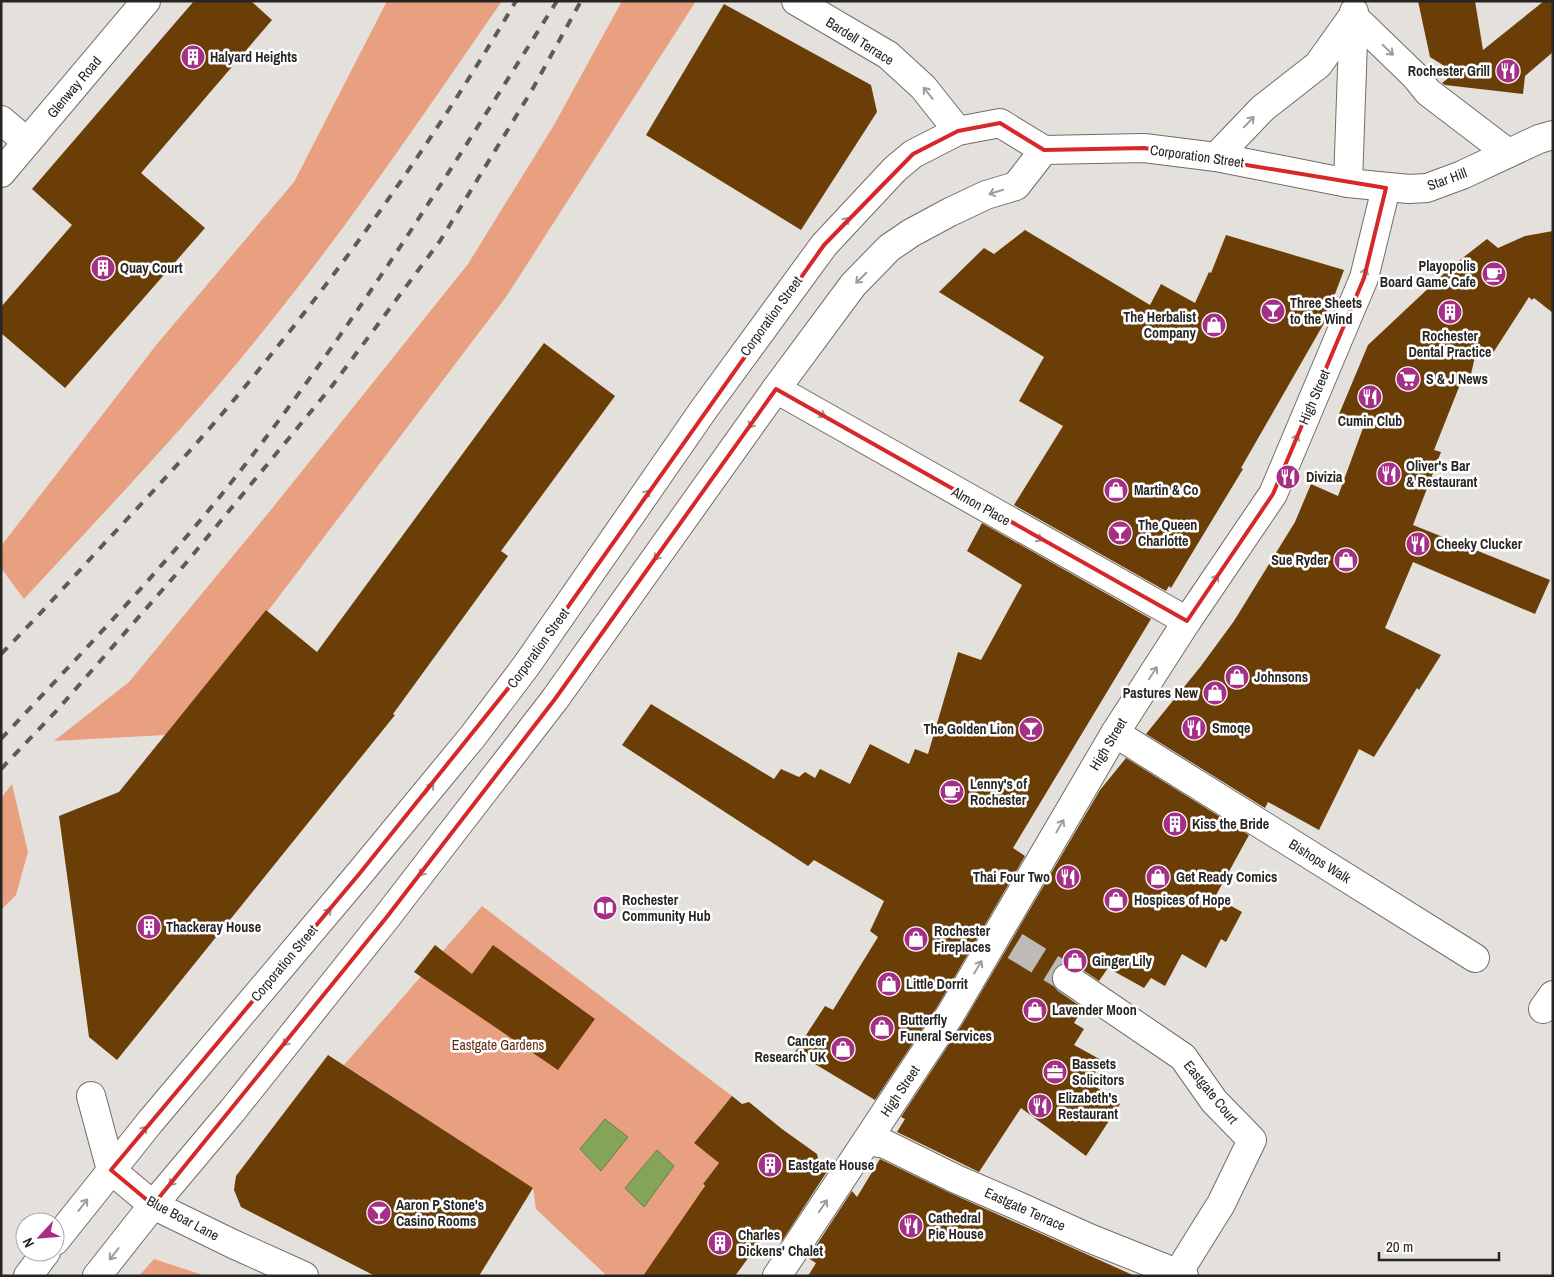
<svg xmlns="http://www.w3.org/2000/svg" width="1554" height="1277" viewBox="0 0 1554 1277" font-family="'Archivo Narrow',sans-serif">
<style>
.green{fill:#e9a081}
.water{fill:#84a557;stroke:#687f47}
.building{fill:#6b3e07}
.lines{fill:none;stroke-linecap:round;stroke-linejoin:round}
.minor-tunnel{stroke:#bebbb7;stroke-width:28;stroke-dasharray:28 14;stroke-linecap:butt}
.minor-casing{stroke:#706d69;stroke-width:30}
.major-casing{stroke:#706d69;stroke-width:30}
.minor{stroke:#fff;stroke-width:28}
.major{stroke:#fff;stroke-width:28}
.rail{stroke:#5d5b58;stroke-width:4;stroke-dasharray:9 9;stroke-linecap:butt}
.oneway{stroke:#9d9d9c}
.marked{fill:none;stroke:#d62828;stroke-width:4;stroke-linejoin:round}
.labels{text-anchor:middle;stroke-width:5;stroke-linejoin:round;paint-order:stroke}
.street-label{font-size:14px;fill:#262523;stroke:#fff}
.poi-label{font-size:14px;font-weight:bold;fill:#262523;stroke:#fff;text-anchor:start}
.park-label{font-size:14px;fill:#612c14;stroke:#fff}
</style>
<rect width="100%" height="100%" fill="#e4e1dc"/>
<g class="green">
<path d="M387,1H502C424,114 347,228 260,335C186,427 104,512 24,599L1,568V546L157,344L294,182Z"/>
<polygon points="622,1 696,1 506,297 271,607 165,735 54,741 129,682 270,511 468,264 554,125"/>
<polygon points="12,784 28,852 16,895 1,910 1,798"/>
<polygon points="482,906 732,1096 694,1143 719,1163 703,1184 706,1200 643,1276 607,1276 536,1209 533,1188 344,1065"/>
<polygon points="154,1259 206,1276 139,1276"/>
</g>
<g class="water">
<polygon points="605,1119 628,1137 601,1171 580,1149"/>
<polygon points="657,1150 674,1166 644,1207 625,1188"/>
</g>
<g class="building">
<polygon points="194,1 251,1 272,20 141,173 205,228 65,388 1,333 1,307 72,225 32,189"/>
<polygon points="1418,1 1475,1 1483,50 1544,1 1553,1 1553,52 1525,76 1523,94 1445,85 1442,83 1452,75 1446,67 1430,57"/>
<polygon points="724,4 871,85 877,112 801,230 646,135"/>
<polygon points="1025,230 1150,305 1161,284 1195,303 1209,272 1211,273 1226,235 1344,270 1335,294 1324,317 1327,318 1241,468 1243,469 1171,588 1169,586 1166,591 1014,505 1063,426 1019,401 1044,357 939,292 984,248 994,254"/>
<polygon points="1553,231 1553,313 1534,298 1532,300 1529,297 1491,356 1477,348 1471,374 1465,372 1434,450 1441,452 1413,525 1550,580 1535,614 1413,562 1385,628 1441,655 1419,690 1417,688 1374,757 1359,749 1319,830 1268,802 1265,808 1146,734 1201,666 1234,621 1295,522 1311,484 1338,496 1363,428 1337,419 1368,345 1451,267 1487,239 1498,248 1525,236"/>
<polygon points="544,343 615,396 501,551 508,556 393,714 395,715 117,1060 89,1037 59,816 119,792 266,610 317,652"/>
<polygon points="982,523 1151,619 1013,848 1025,856 937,1007 875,1100 795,1052 825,1006 833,1010 878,937 870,931 884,901 814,860 808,866 622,745 651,704 774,779 781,769 799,777 805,772 815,778 820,769 850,784 870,744 909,764 915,749 928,754 958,652 981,660 1022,585 967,551"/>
<polygon points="1126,758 1249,835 1215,897 1242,912 1226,942 1221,939 1206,968 1182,954 1165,986 1151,978 1144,988 1108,968 1099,981 1076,965 1069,963 1061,964 1054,969 1052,976 1053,985 1058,991 1083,1008 1074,1023 1084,1029 1074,1045 1103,1061 1089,1082 1120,1104 1086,1156 1021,1108 979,1172 897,1132 905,1119 901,1117 963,1023 1100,790"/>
<polygon points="435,945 472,974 493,945 595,1019 558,1070 414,972"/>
<polygon points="328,1055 533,1188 479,1276 375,1276 241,1207 234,1190 236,1176"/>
<polygon points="732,1096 742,1104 749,1102 782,1129 817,1154 819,1162 828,1170 782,1241 768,1231 735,1276 643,1276 705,1186 703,1184 719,1163 694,1143"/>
<polygon points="880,1159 950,1193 1135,1276 808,1276 816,1263 808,1258 852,1191 857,1197"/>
</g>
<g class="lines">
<polyline class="minor-tunnel" points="1015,946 1067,978"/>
<defs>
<g id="minor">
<polyline points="796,1 888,55 923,87 958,131"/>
<polyline points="1353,16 1415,76 1428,92 1508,153"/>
<polyline points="1,120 27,142"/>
<polyline points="1216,157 1263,108 1318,65 1353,16"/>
<polyline points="1,173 146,1"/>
<polyline points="1348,183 1354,12"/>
<polyline points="776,389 1187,621"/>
<polyline points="1115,733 1475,958"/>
<polyline points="1067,978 1183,1057 1214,1101 1252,1140 1221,1204 1178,1273"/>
<polyline points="1543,1009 1553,995"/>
<polyline points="91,1096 111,1170 153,1205 233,1244 304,1276"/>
<polyline points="867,1141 885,1144 956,1179 1016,1205 1089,1238 1184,1276"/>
<polyline points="777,1276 950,1015 1115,733 1187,621 1273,494 1364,278 1386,188"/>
</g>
<g id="major">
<polyline points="55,1241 150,1122 360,873 473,736 526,666 704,409 824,245 895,169 913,154 958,131 1000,123 1044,150 1144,148 1216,157 1348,183 1409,189 1427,188 1462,175 1539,139 1553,135"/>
<polyline points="28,1276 46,1252"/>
<polyline points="97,1276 153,1205 232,1111 386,918 555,699 776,389 853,285 889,248 911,233 950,212 986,195 1016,186 1044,150"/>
</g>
</defs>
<use href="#minor" class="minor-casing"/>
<use href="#major" class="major-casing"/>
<use href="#minor" class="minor"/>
<use href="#major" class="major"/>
<g class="rail">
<path d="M1,654C36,619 68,583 101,547C146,499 191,451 233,401C338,276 433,142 516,1"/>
<path d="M1,739C76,659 153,579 222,494C347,338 451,169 557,1"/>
<polyline points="1,769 59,708 186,563 332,386 440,241 532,90 581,1"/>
</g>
</g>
<defs><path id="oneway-shaft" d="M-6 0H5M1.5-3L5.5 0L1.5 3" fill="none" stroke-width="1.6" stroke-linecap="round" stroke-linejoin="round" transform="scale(1.25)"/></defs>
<g class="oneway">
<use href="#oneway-shaft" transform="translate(1388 50) rotate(44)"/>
<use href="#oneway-shaft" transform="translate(928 93) rotate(-129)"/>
<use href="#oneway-shaft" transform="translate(1249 122) rotate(-46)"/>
<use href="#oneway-shaft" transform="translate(996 192) rotate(163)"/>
<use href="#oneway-shaft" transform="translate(844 223) rotate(-48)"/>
<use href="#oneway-shaft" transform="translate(1364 275) rotate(-73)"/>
<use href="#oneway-shaft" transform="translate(861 278) rotate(135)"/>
<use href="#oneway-shaft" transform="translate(819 413) rotate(30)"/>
<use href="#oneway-shaft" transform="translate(753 422) rotate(126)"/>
<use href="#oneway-shaft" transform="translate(1295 441) rotate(-67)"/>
<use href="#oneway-shaft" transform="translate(645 496) rotate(-55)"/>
<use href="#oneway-shaft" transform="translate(1036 537) rotate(29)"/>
<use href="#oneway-shaft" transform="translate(659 554) rotate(126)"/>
<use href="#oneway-shaft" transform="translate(1214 581) rotate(-56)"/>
<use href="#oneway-shaft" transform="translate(1153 673) rotate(-57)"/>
<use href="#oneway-shaft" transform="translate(429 789) rotate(-51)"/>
<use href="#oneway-shaft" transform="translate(1060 826) rotate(-60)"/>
<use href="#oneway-shaft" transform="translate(424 870) rotate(128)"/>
<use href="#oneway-shaft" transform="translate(326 914) rotate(-50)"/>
<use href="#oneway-shaft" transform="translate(978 967) rotate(-59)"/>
<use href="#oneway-shaft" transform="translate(288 1040) rotate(129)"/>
<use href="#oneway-shaft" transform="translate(142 1132) rotate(-50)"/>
<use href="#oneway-shaft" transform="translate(174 1180) rotate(130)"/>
<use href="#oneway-shaft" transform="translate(83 1205) rotate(-52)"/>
<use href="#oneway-shaft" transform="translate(823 1206) rotate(-56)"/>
<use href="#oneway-shaft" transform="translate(114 1254) rotate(128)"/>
</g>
<path class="marked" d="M1000,123L1044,150L1144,148L1386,188L1364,278L1273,494L1187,621L776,389L555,699L386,918L153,1205L111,1170L360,873L526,666L824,245L913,154L958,131Z"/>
<defs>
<symbol id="building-disc" viewBox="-11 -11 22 22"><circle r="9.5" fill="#a52f87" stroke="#fff"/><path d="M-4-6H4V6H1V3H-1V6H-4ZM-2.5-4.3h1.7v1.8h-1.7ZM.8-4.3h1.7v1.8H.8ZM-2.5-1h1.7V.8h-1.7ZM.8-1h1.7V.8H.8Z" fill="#fff"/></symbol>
<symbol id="restaurant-disc" viewBox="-11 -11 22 22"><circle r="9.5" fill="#a52f87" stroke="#fff"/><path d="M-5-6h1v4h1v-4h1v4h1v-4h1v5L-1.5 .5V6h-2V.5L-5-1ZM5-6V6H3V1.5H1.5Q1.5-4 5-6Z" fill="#fff"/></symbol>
<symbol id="cafe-disc" viewBox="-11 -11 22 22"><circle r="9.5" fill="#a52f87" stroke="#fff"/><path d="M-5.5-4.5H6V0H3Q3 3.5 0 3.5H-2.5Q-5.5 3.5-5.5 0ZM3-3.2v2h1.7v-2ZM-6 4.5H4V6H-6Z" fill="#fff"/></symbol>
<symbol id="bar-disc" viewBox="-11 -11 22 22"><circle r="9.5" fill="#a52f87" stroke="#fff"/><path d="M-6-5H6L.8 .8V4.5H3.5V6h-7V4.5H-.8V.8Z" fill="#fff"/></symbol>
<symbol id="shop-disc" viewBox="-11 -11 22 22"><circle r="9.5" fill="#a52f87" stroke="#fff"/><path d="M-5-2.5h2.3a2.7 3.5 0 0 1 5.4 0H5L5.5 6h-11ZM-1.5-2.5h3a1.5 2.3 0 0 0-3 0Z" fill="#fff"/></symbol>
<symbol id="supermarket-disc" viewBox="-11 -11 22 22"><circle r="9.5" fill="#a52f87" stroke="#fff"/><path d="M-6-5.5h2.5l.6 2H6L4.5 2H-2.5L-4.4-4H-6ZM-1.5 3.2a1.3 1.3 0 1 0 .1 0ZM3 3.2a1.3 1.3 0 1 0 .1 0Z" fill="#fff"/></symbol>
<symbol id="library-disc" viewBox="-11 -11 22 22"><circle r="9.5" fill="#a52f87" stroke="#fff"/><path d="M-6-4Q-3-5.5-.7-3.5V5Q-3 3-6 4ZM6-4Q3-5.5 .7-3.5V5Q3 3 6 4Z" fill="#fff"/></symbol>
<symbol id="office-disc" viewBox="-11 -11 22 22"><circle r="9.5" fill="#a52f87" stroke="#fff"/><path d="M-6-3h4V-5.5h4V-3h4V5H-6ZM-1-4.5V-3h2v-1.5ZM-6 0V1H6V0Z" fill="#fff"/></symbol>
</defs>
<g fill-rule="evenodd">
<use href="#building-disc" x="179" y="43" width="28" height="28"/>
<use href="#restaurant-disc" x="1494" y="57" width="28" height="28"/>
<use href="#building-disc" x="89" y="254" width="28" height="28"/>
<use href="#cafe-disc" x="1480" y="260" width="28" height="28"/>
<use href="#bar-disc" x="1259" y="297" width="28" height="28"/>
<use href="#building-disc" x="1436" y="298" width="28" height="28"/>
<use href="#shop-disc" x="1200" y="311" width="28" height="28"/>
<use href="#supermarket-disc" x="1394" y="365" width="28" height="28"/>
<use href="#restaurant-disc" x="1356" y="383" width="28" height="28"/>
<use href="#restaurant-disc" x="1375" y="460" width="28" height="28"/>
<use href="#restaurant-disc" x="1274" y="463" width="28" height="28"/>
<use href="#shop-disc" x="1102" y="476" width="28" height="28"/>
<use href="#bar-disc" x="1106" y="519" width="28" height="28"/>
<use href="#restaurant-disc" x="1404" y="530" width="28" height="28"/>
<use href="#shop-disc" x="1332" y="546" width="28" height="28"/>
<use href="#shop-disc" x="1223" y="663" width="28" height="28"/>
<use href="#shop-disc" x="1201" y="679" width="28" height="28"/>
<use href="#restaurant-disc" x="1180" y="714" width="28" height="28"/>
<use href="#bar-disc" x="1017" y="715" width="28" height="28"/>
<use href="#cafe-disc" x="938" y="778" width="28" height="28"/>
<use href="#building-disc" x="1161" y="810" width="28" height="28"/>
<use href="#restaurant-disc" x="1054" y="863" width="28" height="28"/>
<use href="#shop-disc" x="1144" y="863" width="28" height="28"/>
<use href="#shop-disc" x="1102" y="886" width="28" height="28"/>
<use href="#library-disc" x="591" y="894" width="28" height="28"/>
<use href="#building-disc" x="135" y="913" width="28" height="28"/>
<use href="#shop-disc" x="902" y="925" width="28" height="28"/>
<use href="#shop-disc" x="1061" y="947" width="28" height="28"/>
<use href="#shop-disc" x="875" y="970" width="28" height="28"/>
<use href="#shop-disc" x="1021" y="996" width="28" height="28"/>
<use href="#shop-disc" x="868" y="1014" width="28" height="28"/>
<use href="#shop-disc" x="829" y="1035" width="28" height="28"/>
<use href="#office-disc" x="1041" y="1058" width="28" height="28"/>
<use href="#restaurant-disc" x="1026" y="1092" width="28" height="28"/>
<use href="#building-disc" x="756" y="1151" width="28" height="28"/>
<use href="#bar-disc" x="365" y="1199" width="28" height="28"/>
<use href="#restaurant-disc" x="897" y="1212" width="28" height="28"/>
<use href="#building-disc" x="706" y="1229" width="28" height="28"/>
</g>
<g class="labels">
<g class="street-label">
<text transform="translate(860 41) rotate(32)" y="5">Bardell Terrace</text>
<text transform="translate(74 87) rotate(-50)" y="5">Glenway Road</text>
<text transform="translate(1197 156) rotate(8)" y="5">Corporation Street</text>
<text transform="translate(1447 179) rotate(-20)" y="5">Star Hill</text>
<text transform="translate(771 316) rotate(-54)" y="5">Corporation Street</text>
<text transform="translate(1314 397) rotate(-67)" y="5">High Street</text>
<text transform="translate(981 506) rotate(29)" y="5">Almon Place</text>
<text transform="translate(538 648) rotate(-54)" y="5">Corporation Street</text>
<text transform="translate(1108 744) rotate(-59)" y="5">High Street</text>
<text transform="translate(1320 861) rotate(32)" y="5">Bishops Walk</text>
<text transform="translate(284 963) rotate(-50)" y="5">Corporation Street</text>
<text transform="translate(900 1091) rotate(-56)" y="5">High Street</text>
<text transform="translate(1211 1092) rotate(51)" y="5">Eastgate Court</text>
<text transform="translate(1025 1209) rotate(24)" y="5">Eastgate Terrace</text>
<text transform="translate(183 1218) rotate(28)" y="5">Blue Boar Lane</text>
</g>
<g class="poi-label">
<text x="210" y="62">Halyard Heights</text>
<text x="1490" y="76" text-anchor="end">Rochester Grill</text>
<text x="1476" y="271" text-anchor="end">Playopolis<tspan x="1476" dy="16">Board Game Cafe</tspan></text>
<text x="120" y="273">Quay Court</text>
<text x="1290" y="308">Three Sheets<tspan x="1290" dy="16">to the Wind</tspan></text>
<text x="1196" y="322" text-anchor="end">The Herbalist<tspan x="1196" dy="16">Company</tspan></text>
<text x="1450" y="341" text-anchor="middle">Rochester<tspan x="1450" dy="16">Dental Practice</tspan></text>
<text x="1426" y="384">S &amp; J News</text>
<text x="1370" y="426" text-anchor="middle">Cumin Club</text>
<text x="1406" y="471">Oliver's Bar<tspan x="1406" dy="16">&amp; Restaurant</tspan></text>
<text x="1306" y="482">Divizia</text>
<text x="1134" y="495">Martin &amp; Co</text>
<text x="1138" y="530">The Queen<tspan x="1138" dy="16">Charlotte</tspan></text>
<text x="1436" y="549">Cheeky Clucker</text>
<text x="1328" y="565" text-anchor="end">Sue Ryder</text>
<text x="1254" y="682">Johnsons</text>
<text x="1198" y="698" text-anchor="end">Pastures New</text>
<text x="1212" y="733">Smoqe</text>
<text x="1014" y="734" text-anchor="end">The Golden Lion</text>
<text x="970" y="789">Lenny's of<tspan x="970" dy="16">Rochester</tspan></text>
<text x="1192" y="829">Kiss the Bride</text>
<text x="1050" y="882" text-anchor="end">Thai Four Two</text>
<text x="1176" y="882">Get Ready Comics</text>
<text x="622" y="905">Rochester<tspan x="622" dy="16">Community Hub</tspan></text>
<text x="1134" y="905">Hospices of Hope</text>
<text x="166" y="932">Thackeray House</text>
<text x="934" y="936">Rochester<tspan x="934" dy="16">Fireplaces</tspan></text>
<text x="1092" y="966">Ginger Lily</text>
<text x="906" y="989">Little Dorrit</text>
<text x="1052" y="1015">Lavender Moon</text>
<text x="900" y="1025">Butterfly<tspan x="900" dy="16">Funeral Services</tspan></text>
<text x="826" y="1046" text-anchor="end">Cancer<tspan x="826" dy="16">Research UK</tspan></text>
<text x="1072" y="1069">Bassets<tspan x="1072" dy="16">Solicitors</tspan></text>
<text x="1058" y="1103">Elizabeth's<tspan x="1058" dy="16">Restaurant</tspan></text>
<text x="788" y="1170">Eastgate House</text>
<text x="396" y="1210">Aaron P Stone's<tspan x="396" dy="16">Casino Rooms</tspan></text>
<text x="928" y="1223">Cathedral<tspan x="928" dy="16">Pie House</tspan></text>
<text x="738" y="1240">Charles<tspan x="738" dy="16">Dickens' Chalet</tspan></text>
</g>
<g class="park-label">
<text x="498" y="1050">Eastgate Gardens</text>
</g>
</g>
<rect width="1554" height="1277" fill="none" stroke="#262523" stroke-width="5"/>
<g transform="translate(40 1237) rotate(244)"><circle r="24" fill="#ffffff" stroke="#a8a8a7"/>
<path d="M0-4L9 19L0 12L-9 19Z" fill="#a52f87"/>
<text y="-8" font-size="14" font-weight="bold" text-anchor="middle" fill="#262523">N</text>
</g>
<path d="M1379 1252v8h120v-8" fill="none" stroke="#262523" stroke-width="2.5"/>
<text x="1386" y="1252" font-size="15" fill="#262523" stroke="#ffffff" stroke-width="4" paint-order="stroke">20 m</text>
</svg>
